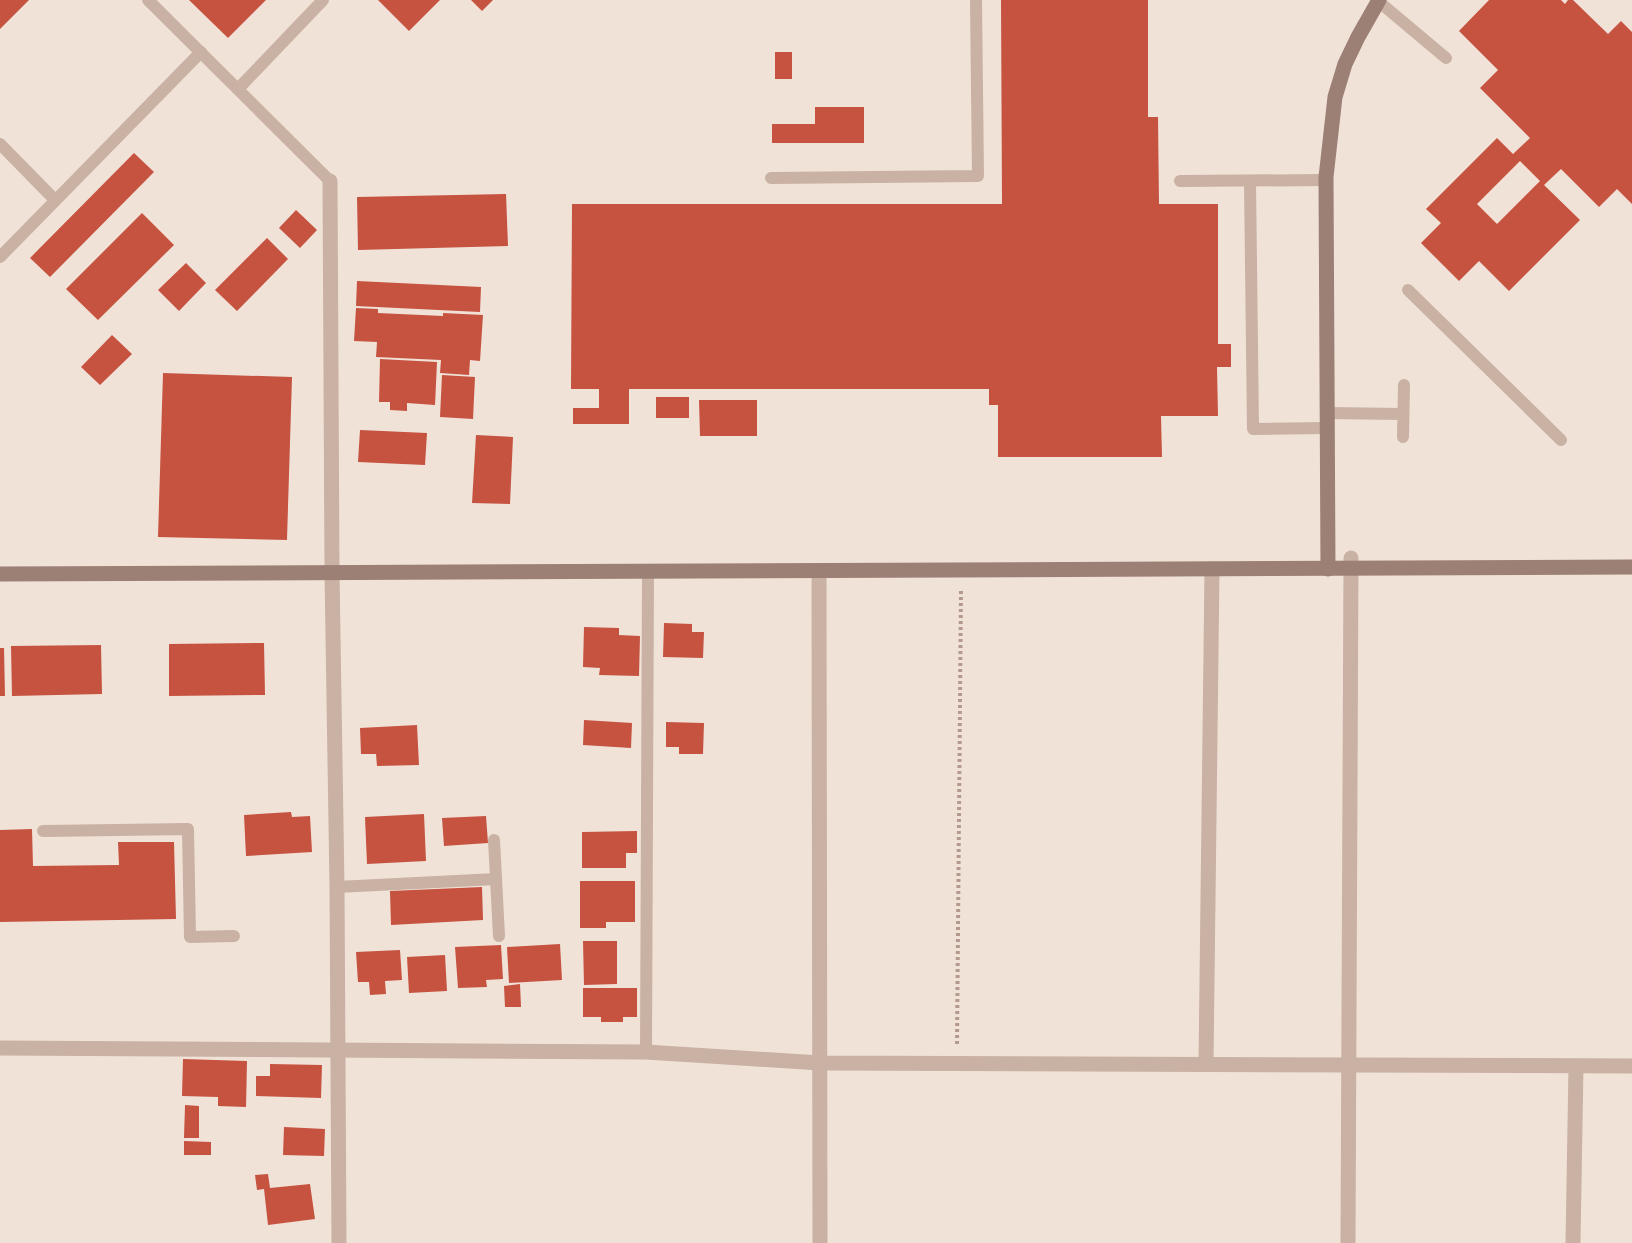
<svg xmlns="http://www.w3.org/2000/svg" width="1632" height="1243" viewBox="0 0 1632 1243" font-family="'Golos Text',sans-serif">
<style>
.building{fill:#c65240;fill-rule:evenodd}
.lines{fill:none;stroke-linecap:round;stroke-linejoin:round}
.path{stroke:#b49a8e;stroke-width:4;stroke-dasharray:3 3;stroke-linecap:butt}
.lane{stroke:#c9b1a4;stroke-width:12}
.street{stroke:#c9b1a4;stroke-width:15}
.secondary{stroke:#9c7f75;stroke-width:15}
</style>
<rect width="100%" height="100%" fill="#f1e2d8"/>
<g class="building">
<polygon points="0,0 29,0 0,29"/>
<polygon points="189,0 266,0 228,38"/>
<polygon points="378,0 440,0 409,31"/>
<polygon points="471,0 493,0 482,11"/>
<polygon points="1001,0 1148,0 1148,117 1158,117 1159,204 1218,204 1218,344 1231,344 1231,367 1217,367 1218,416 1161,416 1162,457 998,457 998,405 989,405 989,389 629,389 629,424 573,424 573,408 599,408 599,389 571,389 572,204 1002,204"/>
<path d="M1489,0H1561L1565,4L1568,0H1573L1608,34L1621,21L1632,32V204L1617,189L1599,207L1561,169L1544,185L1580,220L1509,291L1479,261L1459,281L1421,243L1441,223L1426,209L1497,138L1513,154L1530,138L1480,88L1498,70L1459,31ZM1520,161L1540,181L1497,224L1477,204Z"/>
<rect x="775" y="52" width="17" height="27"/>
<polygon points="815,107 864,107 864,143 772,143 772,124 815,124"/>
<polygon points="134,153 154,172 50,277 30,258"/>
<polygon points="506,194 508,246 358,250 357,197"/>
<polygon points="296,210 317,230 300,248 279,228"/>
<polygon points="142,213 174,245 98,320 66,289"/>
<polygon points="267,238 288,259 237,311 215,290"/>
<polygon points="186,263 206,283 179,311 158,290"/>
<polygon points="357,281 481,287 480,312 356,306"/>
<polygon points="356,308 378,309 378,313 443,316 443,313 483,315 480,361 470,360 469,375 440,373 441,360 376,357 377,342 354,341"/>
<polygon points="112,335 132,354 100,385 81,367"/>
<polygon points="380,359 437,362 435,405 407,403 407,411 390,410 390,402 379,402"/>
<polygon points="163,373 292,377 287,540 158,537"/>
<polygon points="442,375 475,377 473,419 440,417"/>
<rect x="656" y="397" width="33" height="21"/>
<polygon points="699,400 757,400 757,436 700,436"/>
<polygon points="360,430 427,433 425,465 358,462"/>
<polygon points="476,435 513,437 510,504 472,503"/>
<polygon points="664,623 692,624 692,632 704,632 703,658 663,657"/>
<polygon points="584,627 619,628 619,635 640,636 639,676 599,675 600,668 583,667"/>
<polygon points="264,643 265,695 169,696 169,644"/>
<polygon points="101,645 102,694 12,696 11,646"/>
<polygon points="0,648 4,648 5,696 0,696"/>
<polygon points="584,720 632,723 631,748 583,745"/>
<polygon points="666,722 704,723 703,754 679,754 679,747 666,747"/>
<polygon points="417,725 419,765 377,766 376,754 361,754 360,728"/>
<polygon points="291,812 292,817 310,816 312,852 246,856 244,815"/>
<polygon points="424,814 426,861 367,864 365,817"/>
<polygon points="486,816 488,843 444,846 442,818"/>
<polygon points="32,829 33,866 119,865 118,842 174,842 176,919 0,922 0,830"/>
<polygon points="637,831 637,853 626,853 626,868 582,868 582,832"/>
<polygon points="580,881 635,881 635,922 606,922 606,928 580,928"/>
<polygon points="482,887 483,920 391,925 390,891"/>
<polygon points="583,941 617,941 617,984 584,985"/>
<polygon points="560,944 562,980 509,983 507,947"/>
<polygon points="501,945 503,979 486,980 487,987 458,988 455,947"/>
<polygon points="400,950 402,980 385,981 386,994 370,995 369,982 358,982 356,952"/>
<polygon points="445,955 447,991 409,993 407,957"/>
<polygon points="520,984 521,1007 505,1007 504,986"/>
<polygon points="583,988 637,988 637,1017 623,1017 623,1022 601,1022 601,1017 583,1017"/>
<polygon points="183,1059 247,1061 246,1107 218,1106 218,1097 182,1096"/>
<polygon points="270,1064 322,1065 321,1098 256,1096 256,1076 270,1076"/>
<polygon points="185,1105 199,1106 199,1138 184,1138"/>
<polygon points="284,1127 325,1129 324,1156 283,1155"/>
<polygon points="184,1141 211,1142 211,1155 184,1155"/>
<polygon points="268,1174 270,1188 310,1184 315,1219 268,1225 264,1189 257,1190 255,1175"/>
</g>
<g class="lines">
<polyline class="path" points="957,1044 961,590"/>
<g class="lane">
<polyline points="148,0 330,181"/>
<polyline points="1378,1 1446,58"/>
<polyline points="238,89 323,0"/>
<polyline points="0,144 55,200"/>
<polyline points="771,178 978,176 976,0"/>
<polyline points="1180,181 1326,180"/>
<polyline points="1250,181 1253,429 1327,428"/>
<polyline points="0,257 201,52"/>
<polyline points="1408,290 1561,440"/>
<polyline points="1327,413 1403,414"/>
<polyline points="1403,437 1404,385"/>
<polyline points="43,831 188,829 190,937 234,936"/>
<polyline points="494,840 499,936"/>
<polyline points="337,887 496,879"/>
<polyline points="646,1052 648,571"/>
</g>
<g class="street">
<polyline points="330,181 332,572 337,887 339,1243"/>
<polyline points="819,571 820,1243"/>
<polyline points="0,1048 646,1052 820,1063 1632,1066"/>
<polyline points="1206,1064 1212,569"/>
<polyline points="1348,1243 1351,558"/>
<polyline points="1573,1243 1576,1066"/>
</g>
<g class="secondary">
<polyline points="1328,569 1326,177 1335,97 1345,64 1358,37 1379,0"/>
<polyline points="0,574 1632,567"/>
</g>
</g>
</svg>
